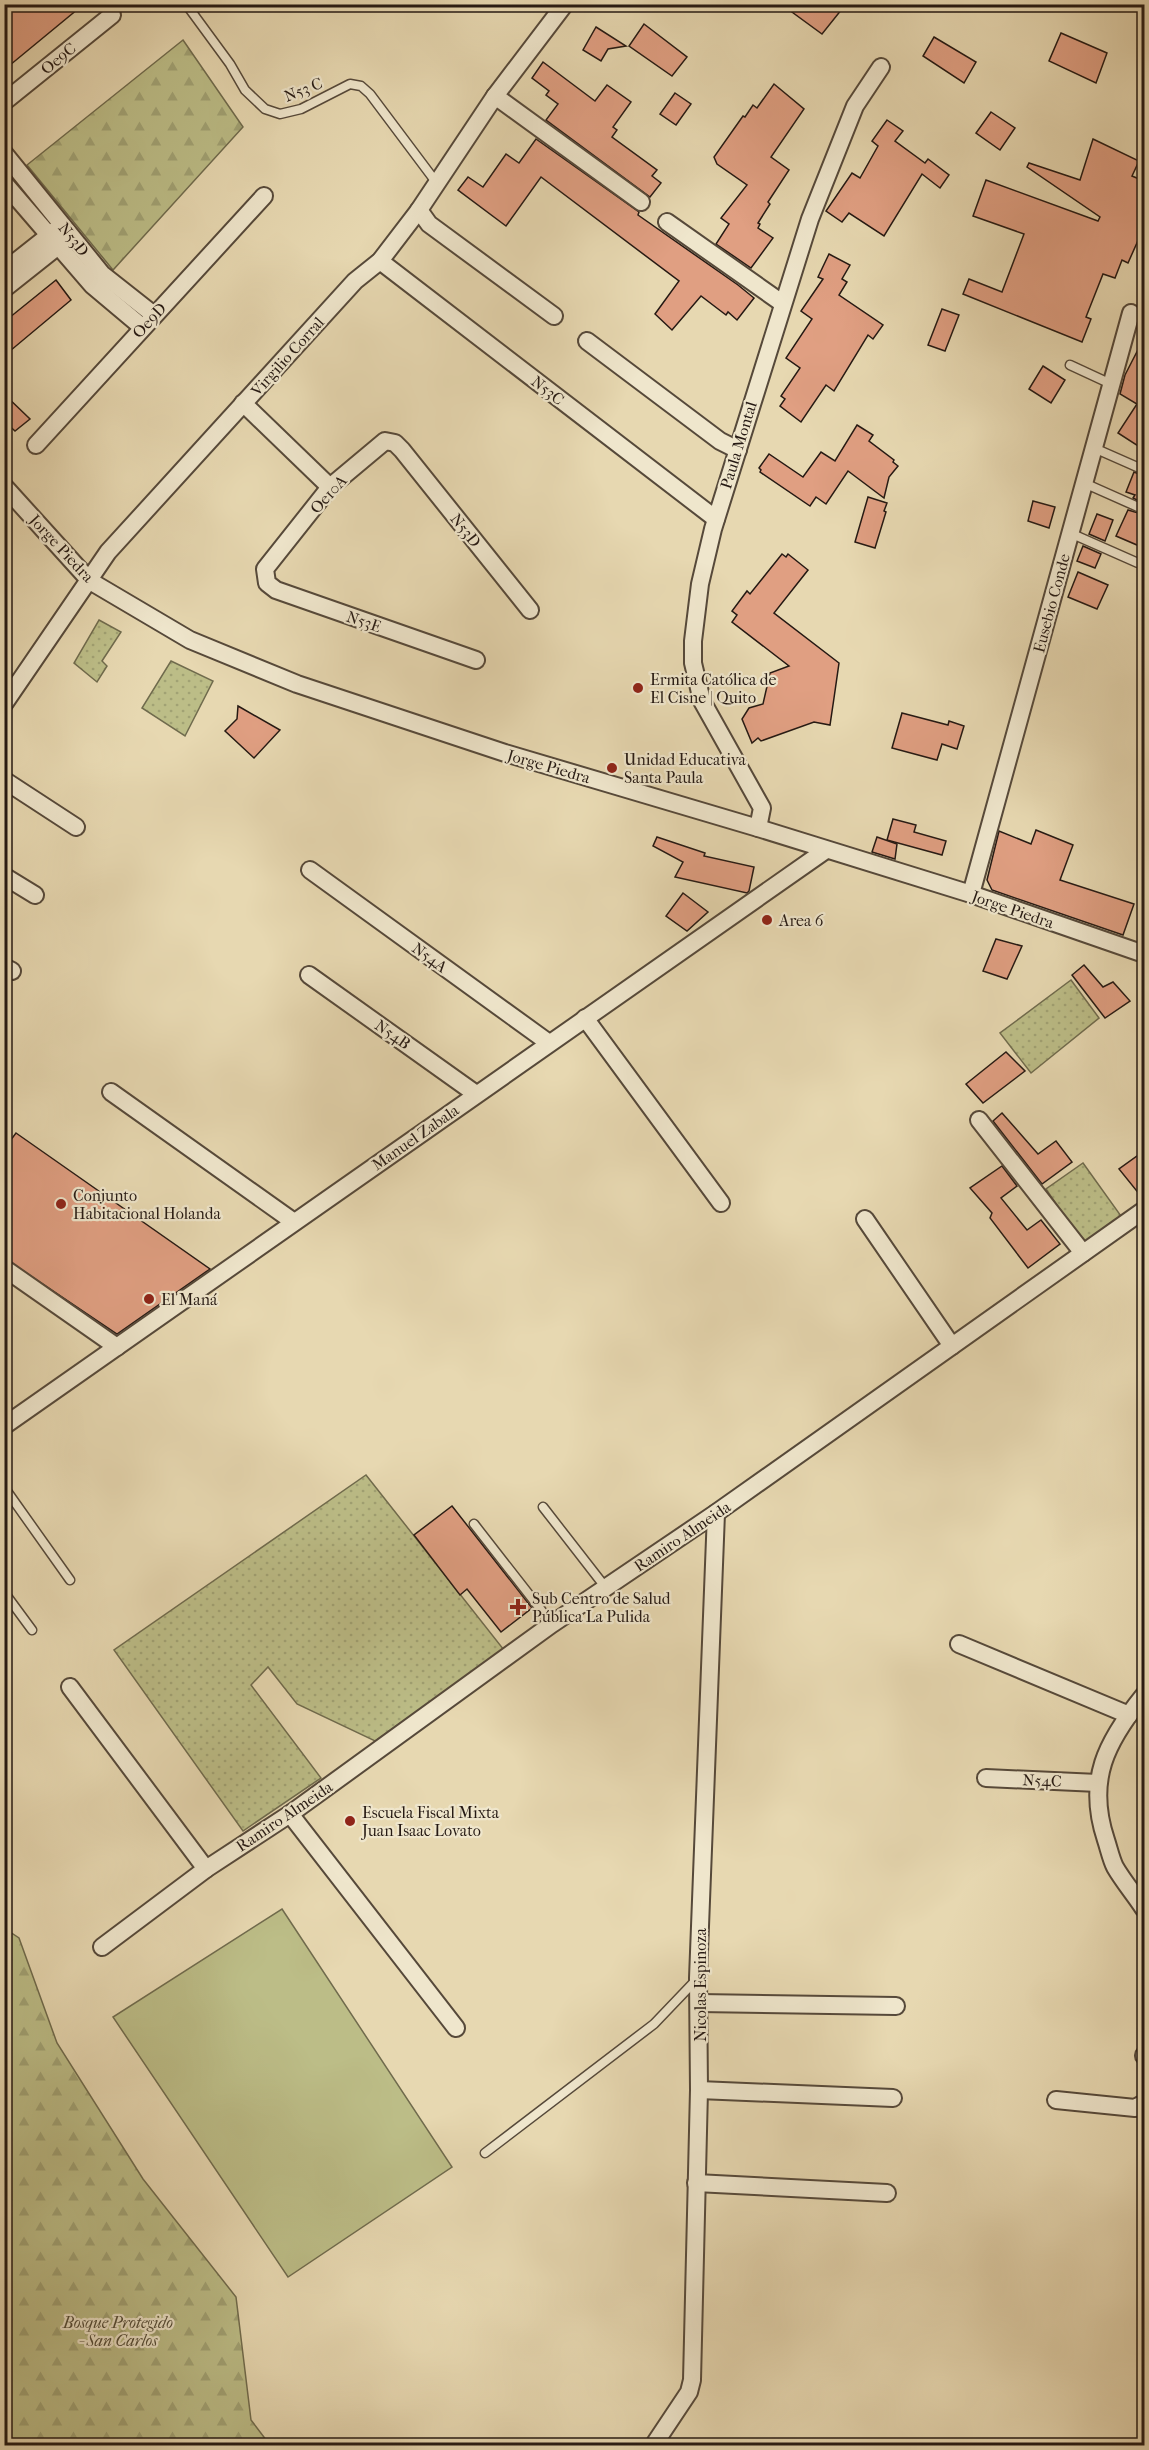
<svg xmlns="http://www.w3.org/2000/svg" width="1149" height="2450" viewBox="0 0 1149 2450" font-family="'IM FELL French Canon',serif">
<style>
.grass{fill:#bcbd87;stroke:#706b4d;stroke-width:1.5}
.forest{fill:url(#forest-firs);stroke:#706b4d;stroke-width:1.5}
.park{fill:url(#park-dots);stroke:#706b4d;stroke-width:1.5}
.building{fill:#e09f82;stroke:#251913;stroke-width:1.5}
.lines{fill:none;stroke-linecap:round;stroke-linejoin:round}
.service-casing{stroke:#56493a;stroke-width:11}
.minor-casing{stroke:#56493a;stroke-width:20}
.service{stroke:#efe6cc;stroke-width:8}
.minor{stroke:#efe6cc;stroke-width:16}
.poi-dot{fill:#8f2418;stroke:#efe6cc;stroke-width:2}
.labels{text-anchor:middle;stroke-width:4.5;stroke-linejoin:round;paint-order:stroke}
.street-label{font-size:16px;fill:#251913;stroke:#efe6cc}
.poi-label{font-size:16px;fill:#251913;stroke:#efe6cc;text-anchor:start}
.park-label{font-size:16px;font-style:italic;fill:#524a36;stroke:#efe6cc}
</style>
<defs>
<pattern id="forest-firs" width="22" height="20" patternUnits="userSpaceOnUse" patternTransform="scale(1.5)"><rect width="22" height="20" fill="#bcbd87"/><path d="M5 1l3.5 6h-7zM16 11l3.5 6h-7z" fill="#a1a274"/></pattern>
<pattern id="park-dots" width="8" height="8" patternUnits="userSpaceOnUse" patternTransform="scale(1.5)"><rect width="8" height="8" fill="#bcbd87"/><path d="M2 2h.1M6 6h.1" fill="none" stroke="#a1a274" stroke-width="1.8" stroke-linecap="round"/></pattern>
</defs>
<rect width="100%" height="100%" fill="#e7d8b1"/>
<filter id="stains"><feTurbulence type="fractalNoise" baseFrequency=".00333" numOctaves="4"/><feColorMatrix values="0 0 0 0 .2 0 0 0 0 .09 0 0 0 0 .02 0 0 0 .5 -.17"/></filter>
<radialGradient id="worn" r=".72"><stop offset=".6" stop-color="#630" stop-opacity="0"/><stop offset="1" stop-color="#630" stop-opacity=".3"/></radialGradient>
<polygon class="grass" points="282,1909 452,2167 288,2277 113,2017"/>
<g class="forest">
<polygon points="183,40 243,127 113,270 27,165"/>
<polygon points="4,1928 19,1938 57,2043 143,2179 236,2297 251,2420 270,2445 5,2445"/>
</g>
<g class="park">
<polygon points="99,620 121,632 102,661 107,666 97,682 74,663"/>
<polygon points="171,661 213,681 185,736 142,708"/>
<polygon points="1071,980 1099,1018 1031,1073 1000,1033"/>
<polygon points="1083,1163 1121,1216 1083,1244 1046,1189"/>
<polygon points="366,1475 504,1650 375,1741 297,1704 268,1667 251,1685 321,1778 243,1831 114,1650"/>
</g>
<g class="building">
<polygon points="4,4 84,4 4,70"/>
<polygon points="781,4 846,4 822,34"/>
<polygon points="644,24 687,57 672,76 629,46"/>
<polygon points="596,27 626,46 608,49 601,61 583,50"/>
<polygon points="1061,33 1107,53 1096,83 1049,61"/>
<polygon points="934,37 976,62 964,83 923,56"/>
<polygon points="543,62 595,101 607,85 631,102 613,127 617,130 612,137 657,170 652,176 661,183 650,197 546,120 558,104 546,95 549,91 532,78"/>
<polygon points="774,84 804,109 771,157 789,170 768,202 770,204 758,223 760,224 758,228 773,238 751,268 716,244 729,224 721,218 747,185 717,164 714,157 743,116 745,117 753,105 757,108"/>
<polygon points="675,93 691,104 676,125 660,114"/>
<polygon points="991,112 1015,128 1000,150 976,133"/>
<polygon points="887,120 903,131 895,141 925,163 928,159 949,175 940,188 922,174 884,236 849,213 842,222 826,211 852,173 860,178 878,146 872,141"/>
<polygon points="536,139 639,212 638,215 738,285 754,298 737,320 728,312 726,315 701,296 672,330 655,314 679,281 541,177 506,226 458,190 468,177 483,187 506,154 519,163"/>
<polygon points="1093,139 1139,161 1132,176 1144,181 1144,227 1128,263 1122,260 1115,278 1103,274 1086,317 1091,319 1082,342 963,294 969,279 1002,292 1024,234 973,216 986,180 1098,221 1100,217 1027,167 1029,163 1080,180"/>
<polygon points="829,254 850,265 842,279 847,282 839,295 883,325 873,339 868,335 834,391 826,385 801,422 780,406 785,399 781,396 800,368 786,358 812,319 801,311 823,279 818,277"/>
<polygon points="56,280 71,300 4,356 4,322"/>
<polygon points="942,309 959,315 945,351 928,345"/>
<polygon points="1144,338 1144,463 1138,461 1143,449 1118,433 1137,404 1120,394 1125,375"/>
<polygon points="1043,366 1065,380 1051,403 1029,389"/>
<polygon points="4,394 30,419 15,431 4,421"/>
<polygon points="857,425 873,435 869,441 894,460 893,462 898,466 889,477 884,498 848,471 826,504 816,497 810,506 760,472 761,470 759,468 769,454 803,477 821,452 835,461"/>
<polygon points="1134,472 1144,476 1144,548 1116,536 1128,510 1138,513 1144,509 1143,503 1133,498 1135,495 1126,492"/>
<polygon points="868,497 887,503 884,511 886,512 875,548 855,542"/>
<polygon points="1033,501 1055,507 1049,528 1028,521"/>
<polygon points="1097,514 1113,520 1105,541 1089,534"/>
<polygon points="1083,546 1101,554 1095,568 1077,561"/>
<polygon points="782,554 786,557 788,554 808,570 774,613 839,663 834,698 830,725 814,722 761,741 758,738 752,743 742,719 749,708 763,704 770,673 789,666 732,622 737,615 732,611 747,591 750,594"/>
<polygon points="1078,572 1108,585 1097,609 1068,597"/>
<polygon points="238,706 280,730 254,758 225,731 237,719"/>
<polygon points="902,713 948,725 949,721 964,726 957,749 942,744 937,760 892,748"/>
<polygon points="893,819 916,825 914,832 946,841 942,855 887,840"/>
<polygon points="1036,830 1073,845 1060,880 1134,904 1123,935 992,890 987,880 999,831 1031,844"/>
<polygon points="657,837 705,853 704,856 754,867 749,891 747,893 675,877 683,862 653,846"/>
<polygon points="877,837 897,844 895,859 872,852"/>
<polygon points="683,893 708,912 687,931 666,916"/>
<polygon points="996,939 1022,946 1007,979 983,971"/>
<polygon points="1084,965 1103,987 1113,982 1130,1001 1105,1018 1072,975"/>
<polygon points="1006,1052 1025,1071 983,1103 966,1084"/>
<polygon points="1002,1113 1038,1154 1056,1141 1072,1162 1042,1184 993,1121"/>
<polygon points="16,1133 210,1269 117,1334 4,1258 4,1149"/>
<polygon points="1144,1151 1144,1200 1119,1169"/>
<polygon points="1002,1166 1017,1186 1001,1198 1027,1230 1041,1220 1060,1244 1028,1268 990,1218 992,1213 970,1188"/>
<polygon points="452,1506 532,1608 501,1632 467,1589 460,1595 414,1535"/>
</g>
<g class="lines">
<defs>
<g id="service">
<polyline points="186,4 230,64 245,90 265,109 280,114 301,109 350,84 361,86 370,94 436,182"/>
<polyline points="1070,365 1111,384"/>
<polyline points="1094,448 1144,470"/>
<polyline points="1084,483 1138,507"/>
<polyline points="1070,533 1138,563"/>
<polyline points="4,1487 70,1580"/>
<polyline points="543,1507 606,1588"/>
<polyline points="474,1524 552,1624"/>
<polyline points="4,1592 32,1630"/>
<polyline points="485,2153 654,2024 697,1979"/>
</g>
<g id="minor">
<polyline points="495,96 641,202"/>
<polyline points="4,102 112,15"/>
<polyline points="4,153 102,274 154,315"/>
<polyline points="4,183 92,285 142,327"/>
<polyline points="419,210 429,224 554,316"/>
<polyline points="667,222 782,303"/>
<polyline points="380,261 716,519"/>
<polyline points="4,271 57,229"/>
<polyline points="4,289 67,239"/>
<polyline points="587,341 720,441 738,450"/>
<polyline points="243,403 330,487"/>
<polyline points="36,445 264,196"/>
<polyline points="4,486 90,581 190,640 297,684 505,753 758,828 971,894 1144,954"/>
<polyline points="476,660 276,590 267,583 265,569 330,487 385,441 395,443 402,450 530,610"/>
<polyline points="4,704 108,552 355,281 380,261 419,210 495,96 565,4"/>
<polyline points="4,780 76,827"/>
<polyline points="758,828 762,808 702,701 693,663 693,641 700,584 713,529 810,219 855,106 881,67"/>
<polyline points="310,870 549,1043"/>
<polyline points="4,876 35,895"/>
<polyline points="971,894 1131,313"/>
<polyline points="4,967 12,971"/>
<polyline points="309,975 476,1094"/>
<polyline points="585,1018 721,1203"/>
<polyline points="111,1092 294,1222"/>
<polyline points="979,1120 1083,1253"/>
<polyline points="865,1219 952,1346"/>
<polyline points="4,1268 117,1347"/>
<polyline points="4,1426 826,850"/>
<polyline points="959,1644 1129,1715"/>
<polyline points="70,1687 206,1869"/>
<path d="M1144,1695C1106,1742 1086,1780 1106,1840C1109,1849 1111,1859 1115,1867C1123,1881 1135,1895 1144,1909"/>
<polyline points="986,1778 1098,1783"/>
<polyline points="290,1814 456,2028"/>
<polyline points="102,1947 206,1869 290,1814 552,1624 716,1513 1144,1210"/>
<polyline points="699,2003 896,2006"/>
<polyline points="1144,2055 1144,2056"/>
<polyline points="699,2090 893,2098"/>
<polyline points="1056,2100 1135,2108 1144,2103"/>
<polyline points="696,2183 887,2193"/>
<polyline points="653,2446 689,2392 692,2380 699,2090 698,1978 716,1513"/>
</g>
</defs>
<use href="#service" class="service-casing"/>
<use href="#minor" class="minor-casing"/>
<use href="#service" class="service"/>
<use href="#minor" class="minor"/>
</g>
<g class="poi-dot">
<circle cx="638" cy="688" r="6"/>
<circle cx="612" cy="768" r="6"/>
<circle cx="767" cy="920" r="6"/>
<circle cx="61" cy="1204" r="6"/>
<circle cx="149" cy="1299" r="6"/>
<path d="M515 1598h6v6h6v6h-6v6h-6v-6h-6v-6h6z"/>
<circle cx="350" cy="1821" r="6"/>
</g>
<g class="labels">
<g class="street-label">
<text transform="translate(58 58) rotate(-39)" y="6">Oe9C</text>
<text transform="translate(303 89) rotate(-22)" y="6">N53 C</text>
<text transform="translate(74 239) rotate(51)" y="6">N53D</text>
<text transform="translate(149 320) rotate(-47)" y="6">Oe9D</text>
<text transform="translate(287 356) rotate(-48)" y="6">Virgilio Corral</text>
<text transform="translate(548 390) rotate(38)" y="6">N53C</text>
<text transform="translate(738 445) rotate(-73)" y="6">Paula Montal</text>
<text transform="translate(328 494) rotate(-47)" y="6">Oe10A</text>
<text transform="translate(466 530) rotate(51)" y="6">N53D</text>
<text transform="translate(62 548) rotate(47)" y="6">Jorge Piedra</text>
<text transform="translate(1051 603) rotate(-75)" y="6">Eusebio Conde</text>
<text transform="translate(364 621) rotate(19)" y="6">N53E</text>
<text transform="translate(549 766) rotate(16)" y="6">Jorge Piedra</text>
<text transform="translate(1013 909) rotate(19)" y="6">Jorge Piedra</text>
<text transform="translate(430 957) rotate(36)" y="6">N54A</text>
<text transform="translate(393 1034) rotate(35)" y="6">N54B</text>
<text transform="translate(415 1137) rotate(-35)" y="6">Manuel Zabala</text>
<text transform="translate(682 1536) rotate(-34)" y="6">Ramiro Almeida</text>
<text transform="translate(1042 1780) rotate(2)" y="6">N54C</text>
<text transform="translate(284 1816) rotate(-34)" y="6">Ramiro Almeida</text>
<text transform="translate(700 1985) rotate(-90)" y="6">Nicolas Espinoza</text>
</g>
<g class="poi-label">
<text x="650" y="685">Ermita Católica de<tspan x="650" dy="18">El Cisne | Quito</tspan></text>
<text x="624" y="765">Unidad Educativa<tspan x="624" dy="18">Santa Paula</tspan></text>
<text x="779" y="926">Area 6</text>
<text x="73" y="1201">Conjunto<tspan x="73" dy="18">Habitacional Holanda</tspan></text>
<text x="161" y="1305">El Maná</text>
<text x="532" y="1604">Sub Centro de Salud<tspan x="532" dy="18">Pública La Pulida</tspan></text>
<text x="362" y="1818">Escuela Fiscal Mixta<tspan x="362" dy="18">Juan Isaac Lovato</tspan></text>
</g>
<g class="park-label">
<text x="118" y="2328">Bosque Protegido<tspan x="118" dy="18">- San Carlos</tspan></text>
</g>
</g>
<rect width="1149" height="2450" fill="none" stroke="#e7d8b1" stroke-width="24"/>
<rect x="6" y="6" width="1137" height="2438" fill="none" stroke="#251913" stroke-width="3"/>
<rect x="12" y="12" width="1125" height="2426" fill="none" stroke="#251913" stroke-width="1.5"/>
<rect width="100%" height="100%" filter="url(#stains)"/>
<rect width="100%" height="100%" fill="url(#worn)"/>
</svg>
